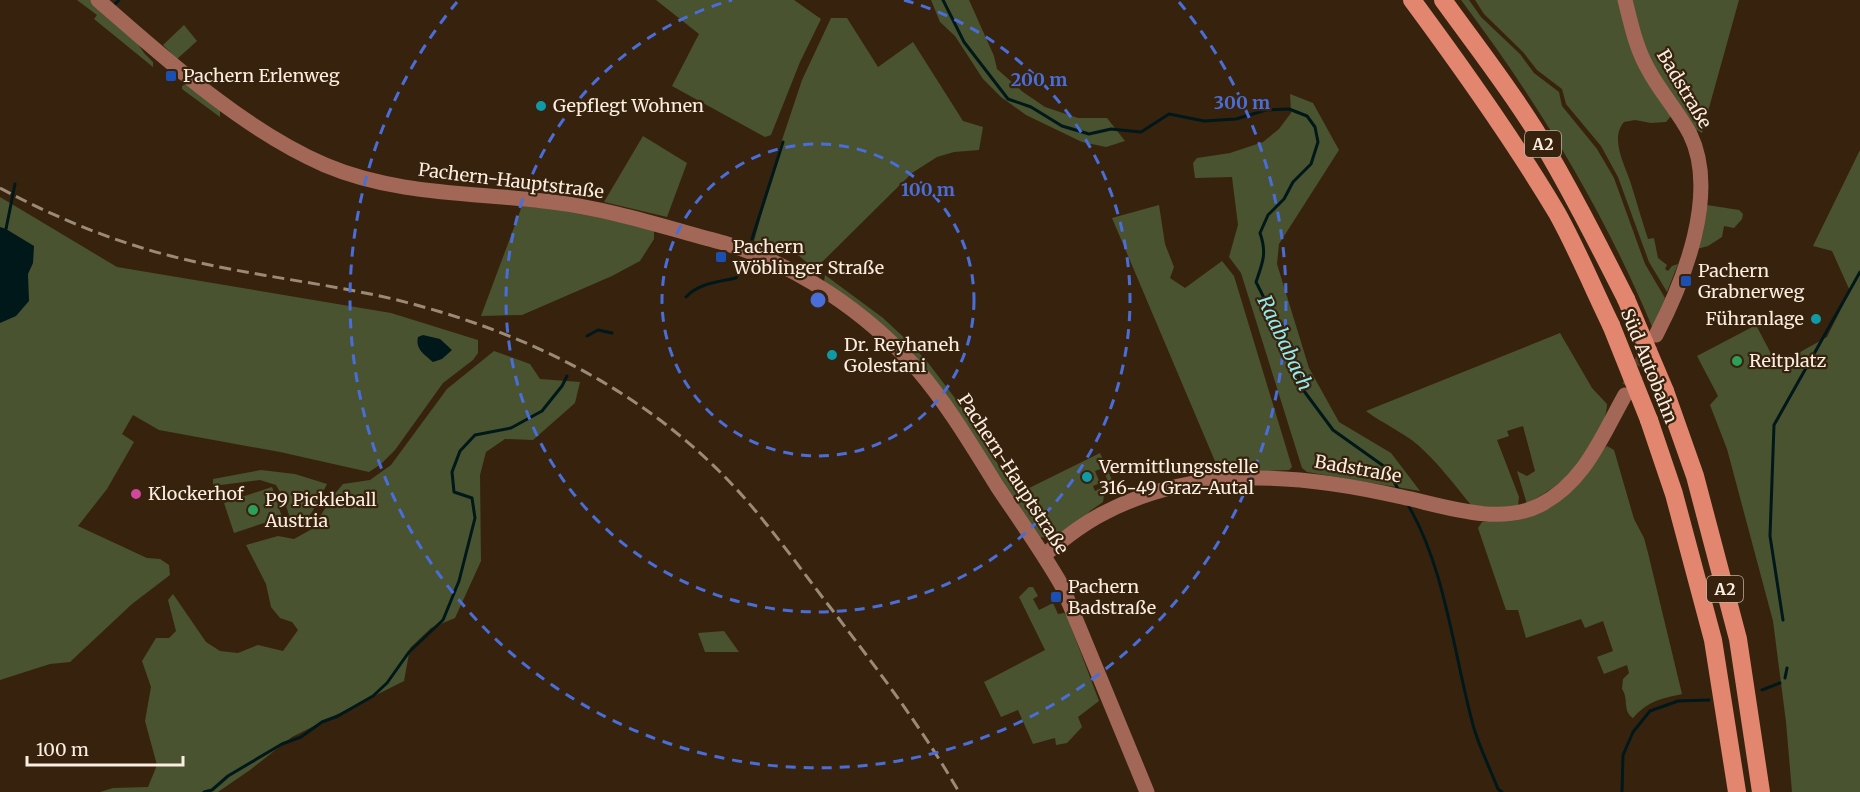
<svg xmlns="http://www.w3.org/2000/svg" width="1860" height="792" viewBox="0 0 1860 792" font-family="Merriweather,serif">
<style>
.green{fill:#49532f}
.water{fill:#00181a}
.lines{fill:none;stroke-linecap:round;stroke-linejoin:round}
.stream{stroke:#00181a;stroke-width:3}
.secondary-tunnel{stroke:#54412d;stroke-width:15;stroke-dasharray:15 8;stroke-linecap:butt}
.secondary{stroke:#a26757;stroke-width:15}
.highway{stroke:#e2866f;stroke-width:18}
.rail{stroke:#9b8a78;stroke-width:3;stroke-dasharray:12 6;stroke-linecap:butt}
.highway-bridge{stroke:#e2866f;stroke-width:18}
.ring{fill:none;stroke:#496eda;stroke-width:3;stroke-dasharray:10 8}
.transit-dot{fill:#1a4fb4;stroke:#37230d;stroke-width:2}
.culture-dot{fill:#0f9aa8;stroke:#37230d;stroke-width:2}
.leisure-dot{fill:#2e9e5b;stroke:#37230d;stroke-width:2}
.hotel-dot{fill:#d1479c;stroke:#37230d;stroke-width:2}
.labels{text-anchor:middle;stroke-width:4.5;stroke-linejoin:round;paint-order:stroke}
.shield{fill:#37230d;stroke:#c0b0a1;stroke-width:1.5}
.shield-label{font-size:16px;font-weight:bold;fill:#fbede0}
.poi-label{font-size:18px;fill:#fbede0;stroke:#37230d;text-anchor:start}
.street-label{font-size:18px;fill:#fbede0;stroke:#37230d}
.water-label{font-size:20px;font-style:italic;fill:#92edf2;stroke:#37230d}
.centre{fill:#496eda;stroke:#37230d;stroke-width:3}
.ring-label{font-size:18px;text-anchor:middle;font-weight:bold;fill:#496eda;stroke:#37230d;stroke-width:4.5;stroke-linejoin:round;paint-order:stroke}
</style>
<rect width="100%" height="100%" fill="#37230d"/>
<g class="green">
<polygon points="77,0 92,0 129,31 144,53 153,62 153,67 94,19 97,15"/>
<polygon points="656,0 794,0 821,19 800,62 771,135 765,137 672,86 699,34"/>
<polygon points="931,0 969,0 994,56 997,69 1023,92 1045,107 1078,118 1107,118 1125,141 1106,147 1082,142 1026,115 1001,97 983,79 955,36 940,22"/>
<path d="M1461,0H1469L1481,17L1520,54L1534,73L1559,92L1562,106L1597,149L1614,178L1645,264L1665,298L1653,329C1604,211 1538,102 1461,0Z"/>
<path d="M1475,0H1739L1702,133L1672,115L1666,122L1651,123L1635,120L1624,122C1609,139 1626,167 1631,184C1637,203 1642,221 1648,239L1654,238L1658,258L1667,265L1665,269L1668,271L1672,266L1678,264L1667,292L1649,262L1618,177L1601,146L1566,104L1562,89L1537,70L1523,52L1484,14Z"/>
<polygon points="831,18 847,18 878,67 913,42 963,121 983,127 979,150 954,152 937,157 912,173 815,269 793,251 754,241 780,146 802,80"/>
<polygon points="184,25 197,41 177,59 163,45"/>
<polygon points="186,84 220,109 220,117 182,89 182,86"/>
<polygon points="1290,94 1313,103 1339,150 1279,244 1277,264 1309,368 1339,422 1391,453 1420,491 1307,472 1302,468 1241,273 1229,257 1238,225 1232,177 1195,178 1193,163 1197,158 1230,153 1263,142 1279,129 1291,113"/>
<polygon points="643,136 687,163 667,217 604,202"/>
<polygon points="1860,150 1860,792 1792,792 1786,722 1773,621 1727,449 1710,405 1718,396 1697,356 1756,325 1777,365 1827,337 1850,291 1832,251 1813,246"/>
<polygon points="0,197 117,267 391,313 478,340 478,353 473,360 443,383 395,450 381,464 369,472 280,452 159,430 133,415 122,434 134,442 107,489 78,526 147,558 160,559 169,565 170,575 132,604 70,662 50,664 0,680"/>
<polygon points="1159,205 1165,244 1174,267 1170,278 1185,288 1222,261 1234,276 1292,467 1289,470 1220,473 1112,218"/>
<polygon points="1707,205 1739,210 1743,214 1742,219 1734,228 1724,226 1722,237 1708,246 1697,249 1703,207"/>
<polygon points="522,206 587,212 654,229 654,239 640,261 612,276 522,315 481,316"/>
<path d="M825,275L883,318L911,344L929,364L958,402L1017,494L1100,453L1116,489L1128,496C1112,499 1108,481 1103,468L1095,471L1100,483L1093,486L1095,491L1101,488L1104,495L1103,502L1090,511L1083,519L1050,539L1040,537L966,426L824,281Z"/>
<path d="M1560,333L1592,388L1607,404C1607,428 1580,465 1563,480C1553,489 1539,496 1527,504L1517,471L1527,476L1535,471L1523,426L1507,431L1509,436L1497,440L1519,497L1518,506L1496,508L1471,505C1454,484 1438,463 1418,445C1404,433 1382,423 1366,411Z"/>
<polygon points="494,351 530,364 540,379 580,382 575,403 533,440 505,439 486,452 480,475 481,561 455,618 431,628 410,648 404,681 292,737 250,770 218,792 100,792 113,788 148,787 157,765 145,721 151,687 142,661 156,638 169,638 176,631 168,600 173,594 206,642 220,651 238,653 258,645 283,651 298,630 292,622 280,618 271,607 266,584 246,545 278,536 294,539 312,529 333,496 343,484 370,480 391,465 447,389"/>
<path d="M1607,446L1614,450L1634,519L1644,538L1648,553L1682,694C1660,699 1648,701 1633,718C1622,711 1629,699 1622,689L1623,679L1629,673L1627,665L1604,674L1597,657L1613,651L1603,621L1585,628L1581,619L1526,638L1518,610H1506L1478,528L1482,522L1520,517Z"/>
<path d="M261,470L295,474L327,484C318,501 312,520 293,528L284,499L276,485L260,480L213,486V479Z"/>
<polygon points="272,487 282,517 234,533 224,503"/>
<polygon points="1029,587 1033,587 1038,596 1033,599 1039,610 1053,603 1058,614 1064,613 1067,616 1099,701 1078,717 1082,727 1067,743 1056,745 1055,738 1033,744 1018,710 1001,717 984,682 1045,650 1019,597"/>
<polygon points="724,631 739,652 705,652 698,633"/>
</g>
<g class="water">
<polygon points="0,227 6,229 34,246 33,263 28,274 29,301 16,316 0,323"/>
<path d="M423,335L440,339L452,350L442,359L433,362C425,355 415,349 418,337Z"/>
</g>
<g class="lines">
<g class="stream">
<path d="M943,0L964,42L1008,99L1031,107L1062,126L1089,134L1111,129L1141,132L1169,114L1204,121L1236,119L1266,110L1289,109L1307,116L1315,127L1318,142L1311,164L1293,182L1284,199L1268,215L1260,233C1267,253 1263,262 1256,282L1265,300L1273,310L1279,330L1290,347L1301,387L1333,430L1385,467L1400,492"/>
<polyline points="115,4 119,0"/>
<polyline points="0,238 6,229 15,184"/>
<polyline points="752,239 783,142"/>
<path d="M686,297C699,283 718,282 736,278L745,263"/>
<polyline points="587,336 598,330 612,333"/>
<path d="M1408,505C1445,567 1454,655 1473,725C1479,747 1490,768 1498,789L1502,792"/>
<polyline points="1783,620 1770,536 1774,425 1860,272"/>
<polyline points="1785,678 1787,668"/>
<polyline points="1762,690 1780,683"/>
<polyline points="204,792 212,790 228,776 282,744 301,737 322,722 338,716 373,696 387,683 409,652 443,620 459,581 475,518 472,498 454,492 452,472 460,451 475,435 511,428 542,411 562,386 567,376"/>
<polyline points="1622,792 1623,755 1633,732 1650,711 1678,701 1709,700"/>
</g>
<polyline class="secondary-tunnel" points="1629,387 1651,344"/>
<g class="secondary">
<path d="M98,0C166,59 242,129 325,165C398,196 476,192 552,202C611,209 667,228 724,243C797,265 866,312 917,369C948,405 972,446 997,486C1019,519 1042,551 1062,586L1147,792"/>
<path d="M1625,0C1631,24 1636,48 1648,69C1660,92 1678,111 1690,134C1719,193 1684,281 1656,335"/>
<path d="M1044,555C1063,540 1082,524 1104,513C1197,464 1303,474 1402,497C1444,506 1499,526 1540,505C1585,482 1602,436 1625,395"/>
</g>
<g class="highway">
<path d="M1412,0C1463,69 1513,139 1557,213C1577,249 1593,288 1611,325"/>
<path d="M1443,0C1474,43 1507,85 1535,130C1568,185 1597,242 1626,299"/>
<polyline points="1665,391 1695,476 1738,639 1761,792"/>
<polyline points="1649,420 1674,494 1713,640 1737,792"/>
</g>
<path class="rail" d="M0,188C54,217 112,241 171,256C244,275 320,282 393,299C517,329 635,385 725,477C765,518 798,566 833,611C878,670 922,728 959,792"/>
<g class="highway-bridge">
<polyline points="1626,299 1665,391"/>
<polyline points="1611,325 1649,420"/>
</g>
</g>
<g class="ring">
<circle cx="818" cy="300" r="156"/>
<path d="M904 0A312 312 0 1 1 732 0"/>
<path d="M1179 2A468 468 0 1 1 457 2"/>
</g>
<g class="transit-dot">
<rect x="165" y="70" width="12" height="12" rx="3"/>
<rect x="715" y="251" width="12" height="12" rx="3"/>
<rect x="1680" y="275" width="12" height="12" rx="3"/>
<rect x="1050" y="591" width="12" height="12" rx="3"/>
</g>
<g class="culture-dot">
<circle cx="541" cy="106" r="6"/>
<circle cx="1816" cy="319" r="6"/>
<circle cx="832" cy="355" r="6"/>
<circle cx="1087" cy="477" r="6"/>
</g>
<g class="leisure-dot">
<circle cx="1737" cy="361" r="6"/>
<circle cx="253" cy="510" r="6"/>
</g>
<circle class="hotel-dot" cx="136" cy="494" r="6"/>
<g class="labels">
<g class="shield">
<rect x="1525" y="131" width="36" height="26" rx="4.5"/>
<rect x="1707" y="576" width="36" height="26" rx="4.5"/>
</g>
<g class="shield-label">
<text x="1543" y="150">A2</text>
<text x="1725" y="595">A2</text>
</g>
<g class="poi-label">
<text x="183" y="82">Pachern Erlenweg</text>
<text x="553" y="112">Gepflegt Wohnen</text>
<text x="733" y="253">Pachern<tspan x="733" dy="21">Wöblinger Straße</tspan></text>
<text x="1698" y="277">Pachern<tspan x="1698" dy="21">Grabnerweg</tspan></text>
<text x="1804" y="325" text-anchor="end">Führanlage</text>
<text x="844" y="351">Dr. Reyhaneh<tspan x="844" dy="21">Golestani</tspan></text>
<text x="1749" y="367">Reitplatz</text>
<text x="1099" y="473">Vermittlungsstelle<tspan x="1099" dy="21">316-49 Graz-Autal</tspan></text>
<text x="148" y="500">Klockerhof</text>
<text x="265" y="506">P9 Pickleball<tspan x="265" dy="21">Austria</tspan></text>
<text x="1068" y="593">Pachern<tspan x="1068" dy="21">Badstraße</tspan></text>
</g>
<g class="street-label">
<text transform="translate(1684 89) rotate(59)" y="6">Badstraße</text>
<text transform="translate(511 181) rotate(7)" y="6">Pachern-Hauptstraße</text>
<text transform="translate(1649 366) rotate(68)" y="6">Süd Autobahn</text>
<text transform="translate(1358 469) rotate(10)" y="6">Badstraße</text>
<text transform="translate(1013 474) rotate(57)" y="6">Pachern-Hauptstraße</text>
</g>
<g class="water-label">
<text transform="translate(1285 343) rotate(65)" y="7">Raababach</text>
</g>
</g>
<circle cx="818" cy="300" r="9" class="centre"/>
<g class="ring-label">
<text x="1039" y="86">200 m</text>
<text x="1242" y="109">300 m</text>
<text x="928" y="196">100 m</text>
</g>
<path d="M27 756v9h156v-9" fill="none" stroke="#fbede0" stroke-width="3"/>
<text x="36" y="756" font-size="18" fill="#fbede0" stroke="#37230d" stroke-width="4.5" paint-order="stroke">100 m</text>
</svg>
